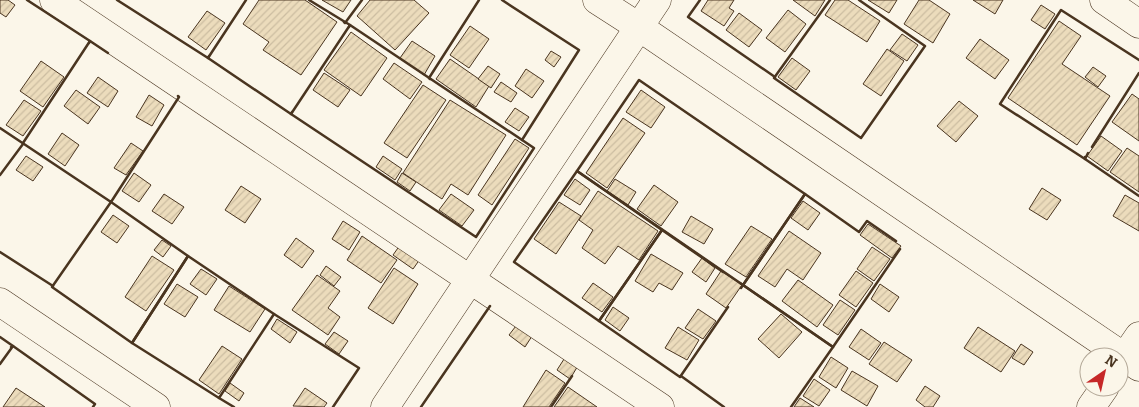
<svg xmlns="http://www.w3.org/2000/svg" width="1139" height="407" viewBox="0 0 1139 407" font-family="Bitter,serif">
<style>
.building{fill:url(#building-hatch);stroke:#4a3520}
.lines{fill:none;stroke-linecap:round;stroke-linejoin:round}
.street-casing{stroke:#4a3520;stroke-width:29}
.street{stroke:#fbf6e9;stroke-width:28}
.wall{stroke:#4a3520;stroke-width:2.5}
</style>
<defs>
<pattern id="building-hatch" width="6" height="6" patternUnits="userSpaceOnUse" patternTransform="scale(1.25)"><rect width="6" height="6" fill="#ecdcbc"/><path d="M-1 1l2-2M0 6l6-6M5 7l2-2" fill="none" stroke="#ccbda1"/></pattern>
</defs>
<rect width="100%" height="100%" fill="#fbf6e9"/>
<g class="building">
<polygon points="0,0 8,0 15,5 6,17 0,13"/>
<polygon points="259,0 305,0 337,22 301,75 263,50 269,42 243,24"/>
<polygon points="322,0 351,0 343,12"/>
<polygon points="370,0 414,0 429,13 395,50 357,16"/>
<polygon points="708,0 734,0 729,8 734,11 724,26 701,11"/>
<polygon points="793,0 825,0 815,16"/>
<polygon points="835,0 848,0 880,21 867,42 825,15"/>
<polygon points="868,0 897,0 889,13"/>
<polygon points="919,0 929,0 950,14 933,43 904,24"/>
<polygon points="973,0 1003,0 995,14"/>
<polygon points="1041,5 1055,14 1045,29 1031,20"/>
<polygon points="788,10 806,24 785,52 766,38"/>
<polygon points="207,11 225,23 206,50 188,37"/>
<polygon points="739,13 762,30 749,47 726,30"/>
<polygon points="1059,21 1081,36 1062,64 1110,96 1077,145 1008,98"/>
<polygon points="470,26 489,39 469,68 450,55"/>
<polygon points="351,32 387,58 361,96 324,70"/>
<polygon points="902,34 918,45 907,61 890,50"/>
<polygon points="980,39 1009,60 995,79 966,58"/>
<polygon points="412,41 435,56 424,75 400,58"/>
<polygon points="887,49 904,61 881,96 863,84"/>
<polygon points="551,51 561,57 554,67 545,60"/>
<polygon points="792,58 810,71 796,90 778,77"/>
<polygon points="450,59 489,86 476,107 436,79"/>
<polygon points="41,61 64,77 43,107 20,91"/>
<polygon points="394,63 422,82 410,99 383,79"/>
<polygon points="488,66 500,74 491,88 478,79"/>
<polygon points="1093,67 1106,76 1098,87 1085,77"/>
<polygon points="526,69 544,81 532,98 515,86"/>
<polygon points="324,73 350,90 338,107 313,90"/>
<polygon points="98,77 118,91 108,107 87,93"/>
<polygon points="501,82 517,93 511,102 494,92"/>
<polygon points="423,85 446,100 407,158 384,143"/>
<polygon points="76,90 100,107 88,124 64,106"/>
<polygon points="641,90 665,107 651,128 626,112"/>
<polygon points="1132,94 1139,99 1139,141 1112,122"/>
<polygon points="149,95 164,105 152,126 136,117"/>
<polygon points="24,100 41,111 23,136 6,125"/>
<polygon points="450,100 506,135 468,195 451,184 442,199 403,173"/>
<polygon points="959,101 978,116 956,142 937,126"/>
<polygon points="515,108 529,117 519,131 505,122"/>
<polygon points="623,118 645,133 607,188 586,173"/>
<polygon points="62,133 79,145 65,166 48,154"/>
<polygon points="1101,136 1122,151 1108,171 1087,156"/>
<polygon points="515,139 529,148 492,205 478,195"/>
<polygon points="131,143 143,151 126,175 114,168"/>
<polygon points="1127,148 1139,156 1139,192 1110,172"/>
<polygon points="26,156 43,167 33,181 16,170"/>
<polygon points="383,156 402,169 395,180 376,167"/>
<polygon points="134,173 151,185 139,202 122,191"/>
<polygon points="402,173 416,182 410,191 397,182"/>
<polygon points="575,179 590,190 580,205 564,195"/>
<polygon points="615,179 636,192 628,205 607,191"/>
<polygon points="654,185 678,202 661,226 637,209"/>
<polygon points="241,186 261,199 245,223 225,210"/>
<polygon points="1042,188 1061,200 1047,220 1029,209"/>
<polygon points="598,191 658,231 639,260 618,246 605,264 582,248 593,230 579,220"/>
<polygon points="164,194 184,207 172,224 152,211"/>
<polygon points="451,194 474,210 462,226 439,210"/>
<polygon points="1125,195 1139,203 1139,231 1113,216"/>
<polygon points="803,201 820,213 808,230 791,218"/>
<polygon points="559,202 581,216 556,254 534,239"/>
<polygon points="113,215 129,226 117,243 101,232"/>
<polygon points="691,216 713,229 704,244 682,232"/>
<polygon points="343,221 360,232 349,250 332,239"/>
<polygon points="868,224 901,246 892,258 860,235"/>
<polygon points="751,226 772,239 746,277 725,264"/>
<polygon points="789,231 821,253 803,280 787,269 775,287 758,276"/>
<polygon points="362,236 397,260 381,283 347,260"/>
<polygon points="296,238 314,251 302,268 284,255"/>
<polygon points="405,238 425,252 413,269 393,255"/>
<polygon points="162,240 171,246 163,257 154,250"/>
<polygon points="872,247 890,259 874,281 857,269"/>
<polygon points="651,254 683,273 672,290 659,283 653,292 635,281"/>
<polygon points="152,256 174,270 146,311 125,297"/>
<polygon points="702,258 715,268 706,282 692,272"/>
<polygon points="326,266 341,277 334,286 320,275"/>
<polygon points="394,268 418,284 393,324 368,308"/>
<polygon points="201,269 217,279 206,295 190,284"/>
<polygon points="721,271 742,285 726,308 706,294"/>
<polygon points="856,271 873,283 856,307 839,295"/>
<polygon points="317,275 340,291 328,308 340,317 328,335 292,310"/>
<polygon points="798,280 833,305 817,327 782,301"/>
<polygon points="593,283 613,297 602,312 582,298"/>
<polygon points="177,284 198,297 185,317 164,304"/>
<polygon points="880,284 899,297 889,312 871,299"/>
<polygon points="229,286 265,309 250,332 214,310"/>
<polygon points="840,300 855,310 838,335 823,325"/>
<polygon points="613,307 629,318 620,331 605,320"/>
<polygon points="698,309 716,321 703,339 685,328"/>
<polygon points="781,314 802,332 779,358 758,339"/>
<polygon points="277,319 297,332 290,343 271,329"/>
<polygon points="519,322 534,333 525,347 509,335"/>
<polygon points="678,327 699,340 687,360 665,348"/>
<polygon points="978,327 1015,351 1001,372 964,348"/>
<polygon points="861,329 881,343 869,360 849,347"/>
<polygon points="334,332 348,341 339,354 325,344"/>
<polygon points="884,342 912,360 897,382 869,364"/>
<polygon points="1021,344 1033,352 1024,365 1012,358"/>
<polygon points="222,346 242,359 219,394 199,380"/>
<polygon points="566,356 579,364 570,379 557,370"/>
<polygon points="831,357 848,368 836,388 819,377"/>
<polygon points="546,370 565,383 549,407 523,407"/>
<polygon points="852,371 878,386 867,406 841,390"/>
<polygon points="814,379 830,390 819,406 803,396"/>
<polygon points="230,383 244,393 239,401 225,391"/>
<polygon points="925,386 940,396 933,407 925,407 916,400"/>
<polygon points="568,387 597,407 554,407"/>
<polygon points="16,388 45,407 3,407"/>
<polygon points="305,388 327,403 324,407 293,406"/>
<polygon points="800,398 814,407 794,407"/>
</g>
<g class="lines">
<defs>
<g id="street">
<polyline points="54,0 660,407"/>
<polyline points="597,0 639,27 1139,367"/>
<polyline points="1104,0 1139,24"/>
<polyline points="0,302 156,407"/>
<polyline points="1119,365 1139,336"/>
<polyline points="385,407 657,0"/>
<polyline points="1091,407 1105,387"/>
</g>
</defs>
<use href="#street" class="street-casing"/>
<use href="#street" class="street"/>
<g class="wall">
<polyline points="27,0 90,41 89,43"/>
<polyline points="117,0 208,58 209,56"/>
<polyline points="246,0 208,58 291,114 292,112"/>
<polyline points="309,0 350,25 349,27"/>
<polyline points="502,0 579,50 522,140"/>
<polyline points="700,0 688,17 775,77"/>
<polyline points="830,0 774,78 861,138 925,46 859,0"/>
<polyline points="344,22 345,23 362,0"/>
<polygon points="350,25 534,148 476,237 291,114"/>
<polyline points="430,79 429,78 479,0"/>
<polygon points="639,80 805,194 743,285 577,171"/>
<polyline points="0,128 111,202 179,97 178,96"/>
<polyline points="23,143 90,41 108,53"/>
<polyline points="1092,147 1139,73"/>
<polyline points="1088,153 1085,159 1000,104 1061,10 1139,60"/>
<polyline points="1085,157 1085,159 1139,196"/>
<polygon points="577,171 662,230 599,321 514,262"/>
<polyline points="0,175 23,144"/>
<polygon points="111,202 188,256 132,343 52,287"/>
<polyline points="0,252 53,286"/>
<polygon points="188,256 274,314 219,398 132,343"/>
<polyline points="723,272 662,230 599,321 680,377 728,307"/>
<polyline points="740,283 833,347 791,407"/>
<polyline points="743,285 833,347 900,249"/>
<polyline points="741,288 805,194 859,232 867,221 896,241"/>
<polyline points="274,314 359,368 333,407"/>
<polyline points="0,337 13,346 11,347"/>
<polyline points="0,364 13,346 95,404 93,407"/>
<polyline points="681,376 724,407"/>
<polyline points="219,398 234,407"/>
<polyline points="421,407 490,306"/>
<polyline points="551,407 572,376"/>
</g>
</g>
<g transform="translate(1104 372) rotate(34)"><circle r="24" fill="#fbf6e9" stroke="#b4a999"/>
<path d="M0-4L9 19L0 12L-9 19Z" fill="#c62828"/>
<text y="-8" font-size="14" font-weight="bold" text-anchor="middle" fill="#4a3520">N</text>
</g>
</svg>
